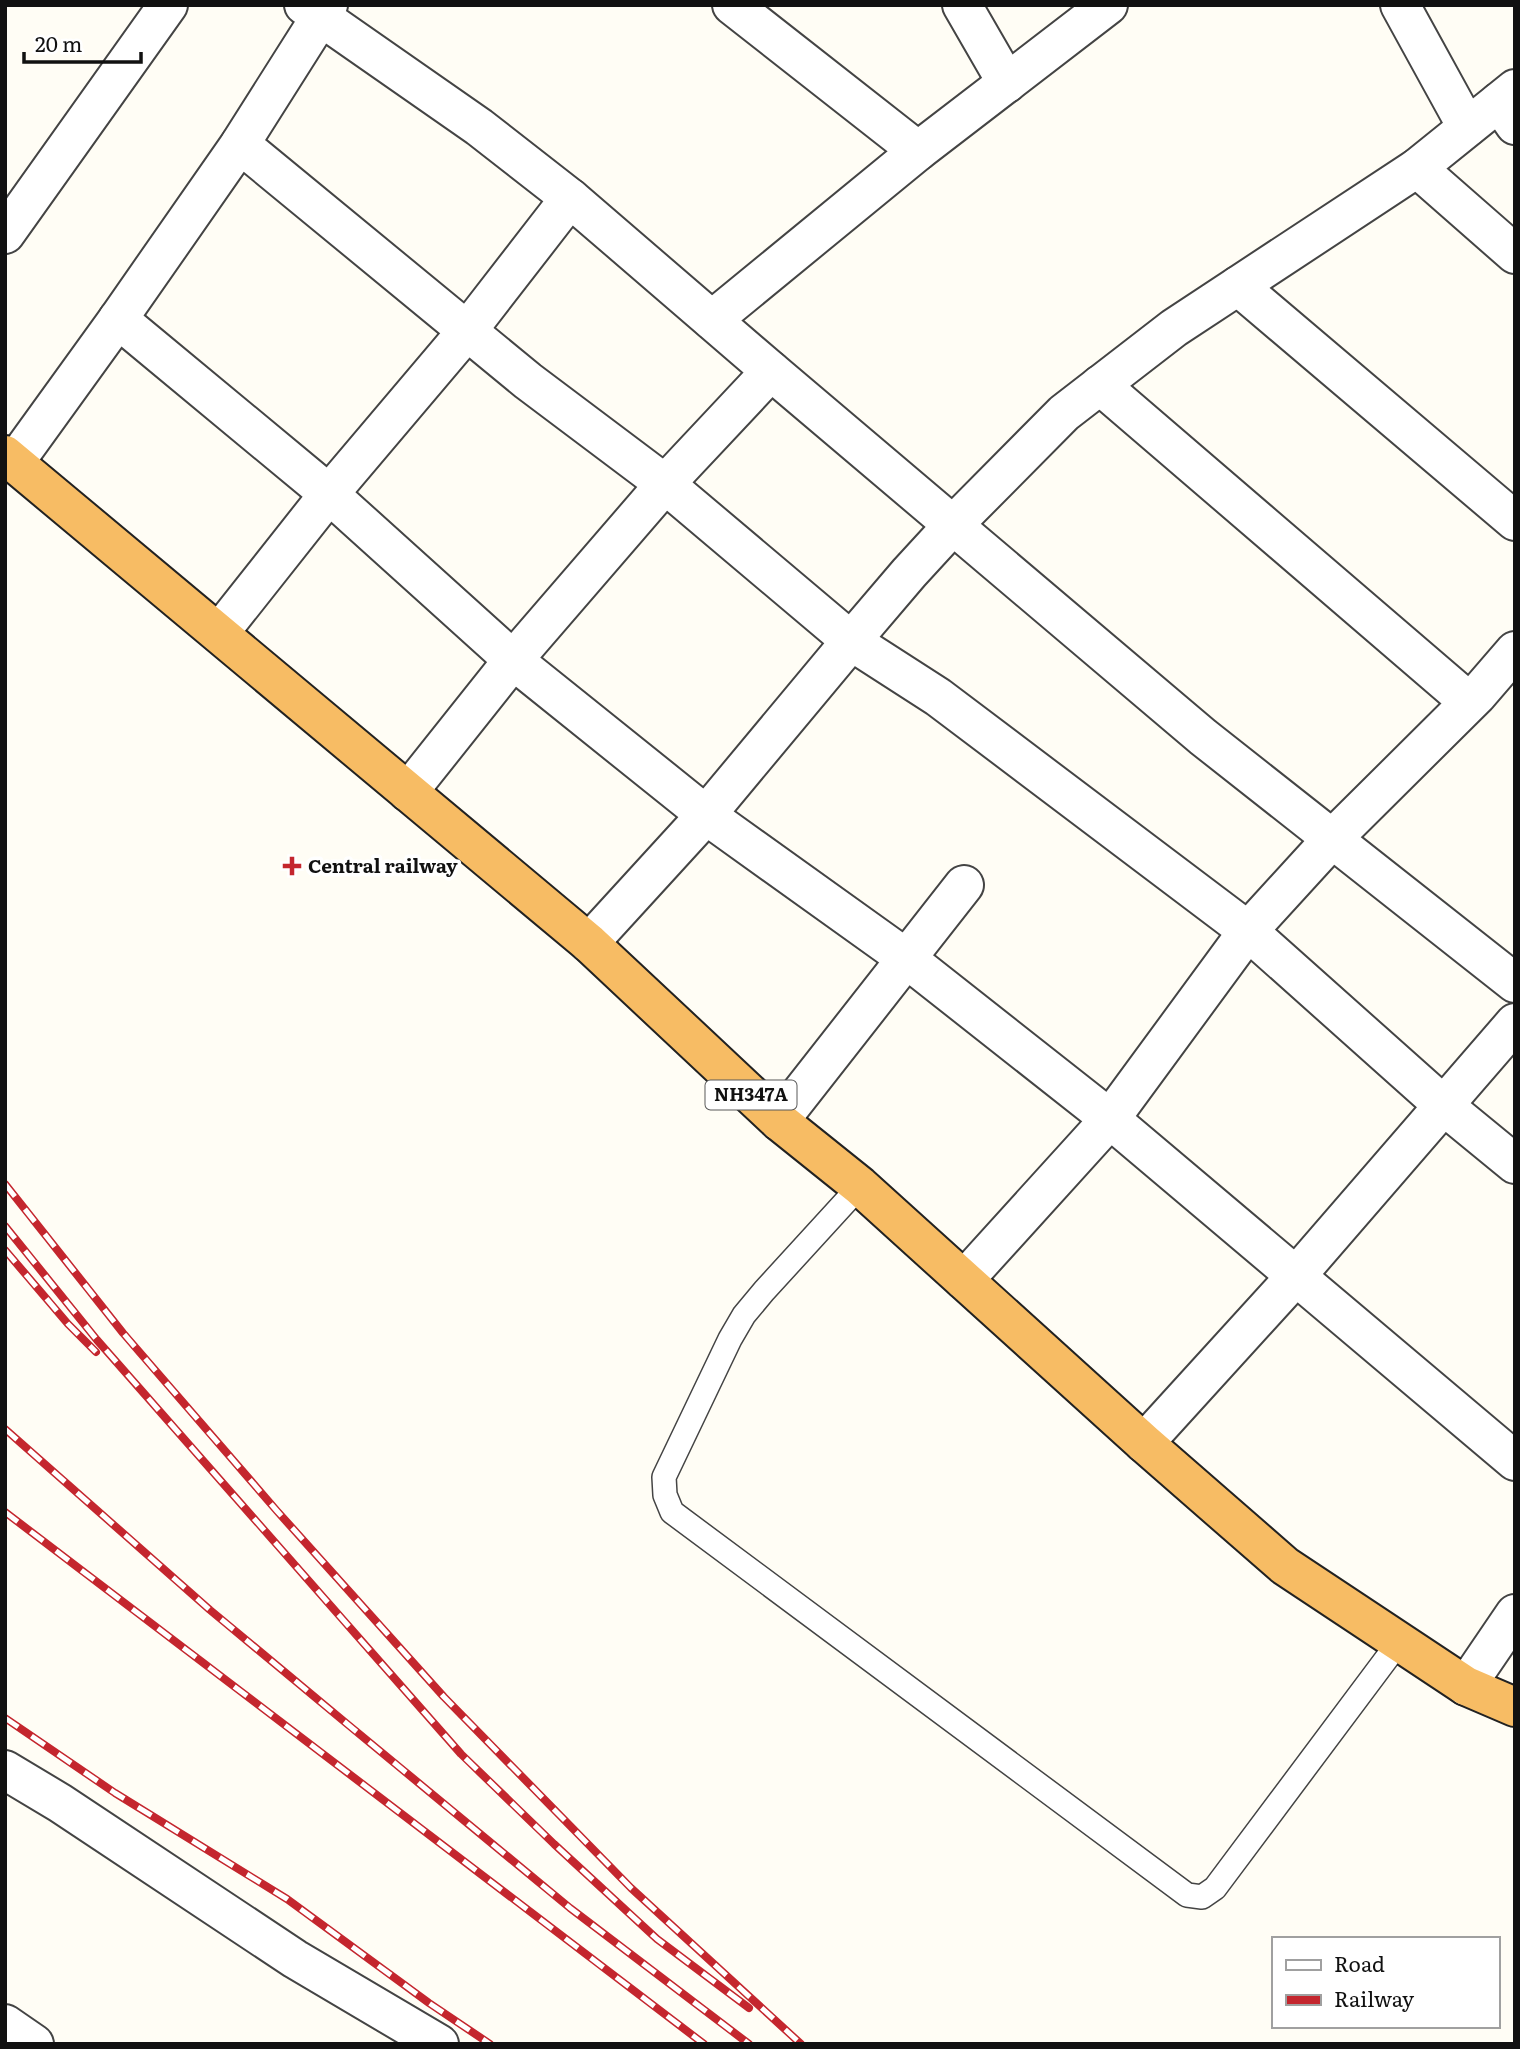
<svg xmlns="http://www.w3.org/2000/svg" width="1520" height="2049" viewBox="0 0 1520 2049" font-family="Literata,serif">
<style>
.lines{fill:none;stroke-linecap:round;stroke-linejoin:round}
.service-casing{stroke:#444;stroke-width:26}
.minor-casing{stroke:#444;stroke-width:42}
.tertiary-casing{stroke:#444;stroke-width:42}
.trunk-casing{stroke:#222;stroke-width:42}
.service{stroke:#fff;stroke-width:23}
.minor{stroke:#fff;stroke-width:38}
.tertiary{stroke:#fff;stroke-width:38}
.trunk{stroke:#f7bc64;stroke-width:38}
.rail-casing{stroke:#c4262e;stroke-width:8}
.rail{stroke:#fff;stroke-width:5;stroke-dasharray:16;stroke-linecap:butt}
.poi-dot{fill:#c4262e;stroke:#fff;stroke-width:2.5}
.labels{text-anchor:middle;stroke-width:7;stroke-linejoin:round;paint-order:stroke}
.shield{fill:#fff;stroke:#585858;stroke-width:2}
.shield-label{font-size:18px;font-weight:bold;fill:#111}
.poi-label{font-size:19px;font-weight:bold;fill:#111;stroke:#fff;text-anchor:start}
</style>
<rect width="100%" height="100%" fill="#fffdf5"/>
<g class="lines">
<defs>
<polyline id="service" points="860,1186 764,1291 744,1315 730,1339 664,1477 665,1495 672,1512 1187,1895 1202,1897 1215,1888 1399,1642"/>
<g id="minor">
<polyline points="304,5 479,127 570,198 771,371 1203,737 1515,983"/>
<polyline points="732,5 918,151"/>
<polyline points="962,5 1007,83"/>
<polyline points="1400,5 1467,127"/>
<polyline points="1499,102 1515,125"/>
<polyline points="240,144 528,381 665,484 851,641 938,697 1248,931 1443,1105 1515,1164"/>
<polyline points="1417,168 1515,254"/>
<polyline points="5,234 168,5"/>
<polyline points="1238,286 1515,521"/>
<polyline points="118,319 329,494 513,660 706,815 907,959 1110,1119 1515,1461"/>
<polyline points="712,320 918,151 1108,5"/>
<polyline points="1100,385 1469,702"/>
<polyline points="14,463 118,319 240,144 328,5"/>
<polyline points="219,633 329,494 467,331 570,198"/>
<polyline points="408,792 513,660 665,484 771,371"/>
<polyline points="779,1121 964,885"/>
<polyline points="964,1280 1110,1119 1248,931 1332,839 1477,695 1515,651"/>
<polyline points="1144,1443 1296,1276 1515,1023"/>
<polyline points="1466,1686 1515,1614"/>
<polyline points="5,1770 60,1803 295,1959 439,2044"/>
<polyline points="5,2024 34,2044"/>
</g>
<polyline id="tertiary" points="589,943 706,815 851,641 909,573 954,524 1064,413 1174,328 1417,168 1515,89"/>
<polyline id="trunk" points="5,455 589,943 779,1121 860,1186 1144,1443 1285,1566 1466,1686 1515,1707"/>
</defs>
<use href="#service" class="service-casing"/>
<use href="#minor" class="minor-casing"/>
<use href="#tertiary" class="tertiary-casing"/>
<use href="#trunk" class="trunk-casing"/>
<use href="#service" class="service"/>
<use href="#minor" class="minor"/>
<use href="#tertiary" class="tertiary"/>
<use href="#trunk" class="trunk"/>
<defs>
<g id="rail">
<polyline points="5,1184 123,1333 277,1511 444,1697 631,1888 801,2044"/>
<polyline points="5,1226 97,1340 461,1754 554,1844 657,1939 749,2008"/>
<polyline points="5,1250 68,1324 96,1352"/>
<polyline points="5,1429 210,1610 346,1723 570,1908 749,2044"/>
<polyline points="5,1512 704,2044"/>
<polyline points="5,1718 115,1793 287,1899 429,2003 490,2044"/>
</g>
</defs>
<use href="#rail" class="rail-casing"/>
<use href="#rail" class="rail"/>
</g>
<path class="poi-dot" d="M288.5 855.5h7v7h7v7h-7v7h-7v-7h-7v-7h7z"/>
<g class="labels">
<rect class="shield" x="705.5" y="1080.5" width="91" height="29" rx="5"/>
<g class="shield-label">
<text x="751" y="1101">NH347A</text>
</g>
<g class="poi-label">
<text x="308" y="873">Central railway</text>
</g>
</g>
<rect width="1520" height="2049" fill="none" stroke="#111111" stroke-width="14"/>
<rect x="1272" y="1937" width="228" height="91" fill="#ffffff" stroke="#a0a0a0" stroke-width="2"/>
<rect x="1286" y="1960" width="35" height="10" fill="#ffffff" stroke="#a0a0a0" stroke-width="2"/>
<text x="1334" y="1972" font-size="21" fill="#111111">Road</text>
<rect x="1286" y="1995" width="35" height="10" fill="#c4262e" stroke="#a0a0a0" stroke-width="2"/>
<text x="1334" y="2007" font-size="21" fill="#111111">Railway</text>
<path d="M24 52v10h117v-10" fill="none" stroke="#111111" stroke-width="3.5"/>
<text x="35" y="52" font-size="21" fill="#111111" stroke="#ffffff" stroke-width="5" paint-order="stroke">20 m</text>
</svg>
